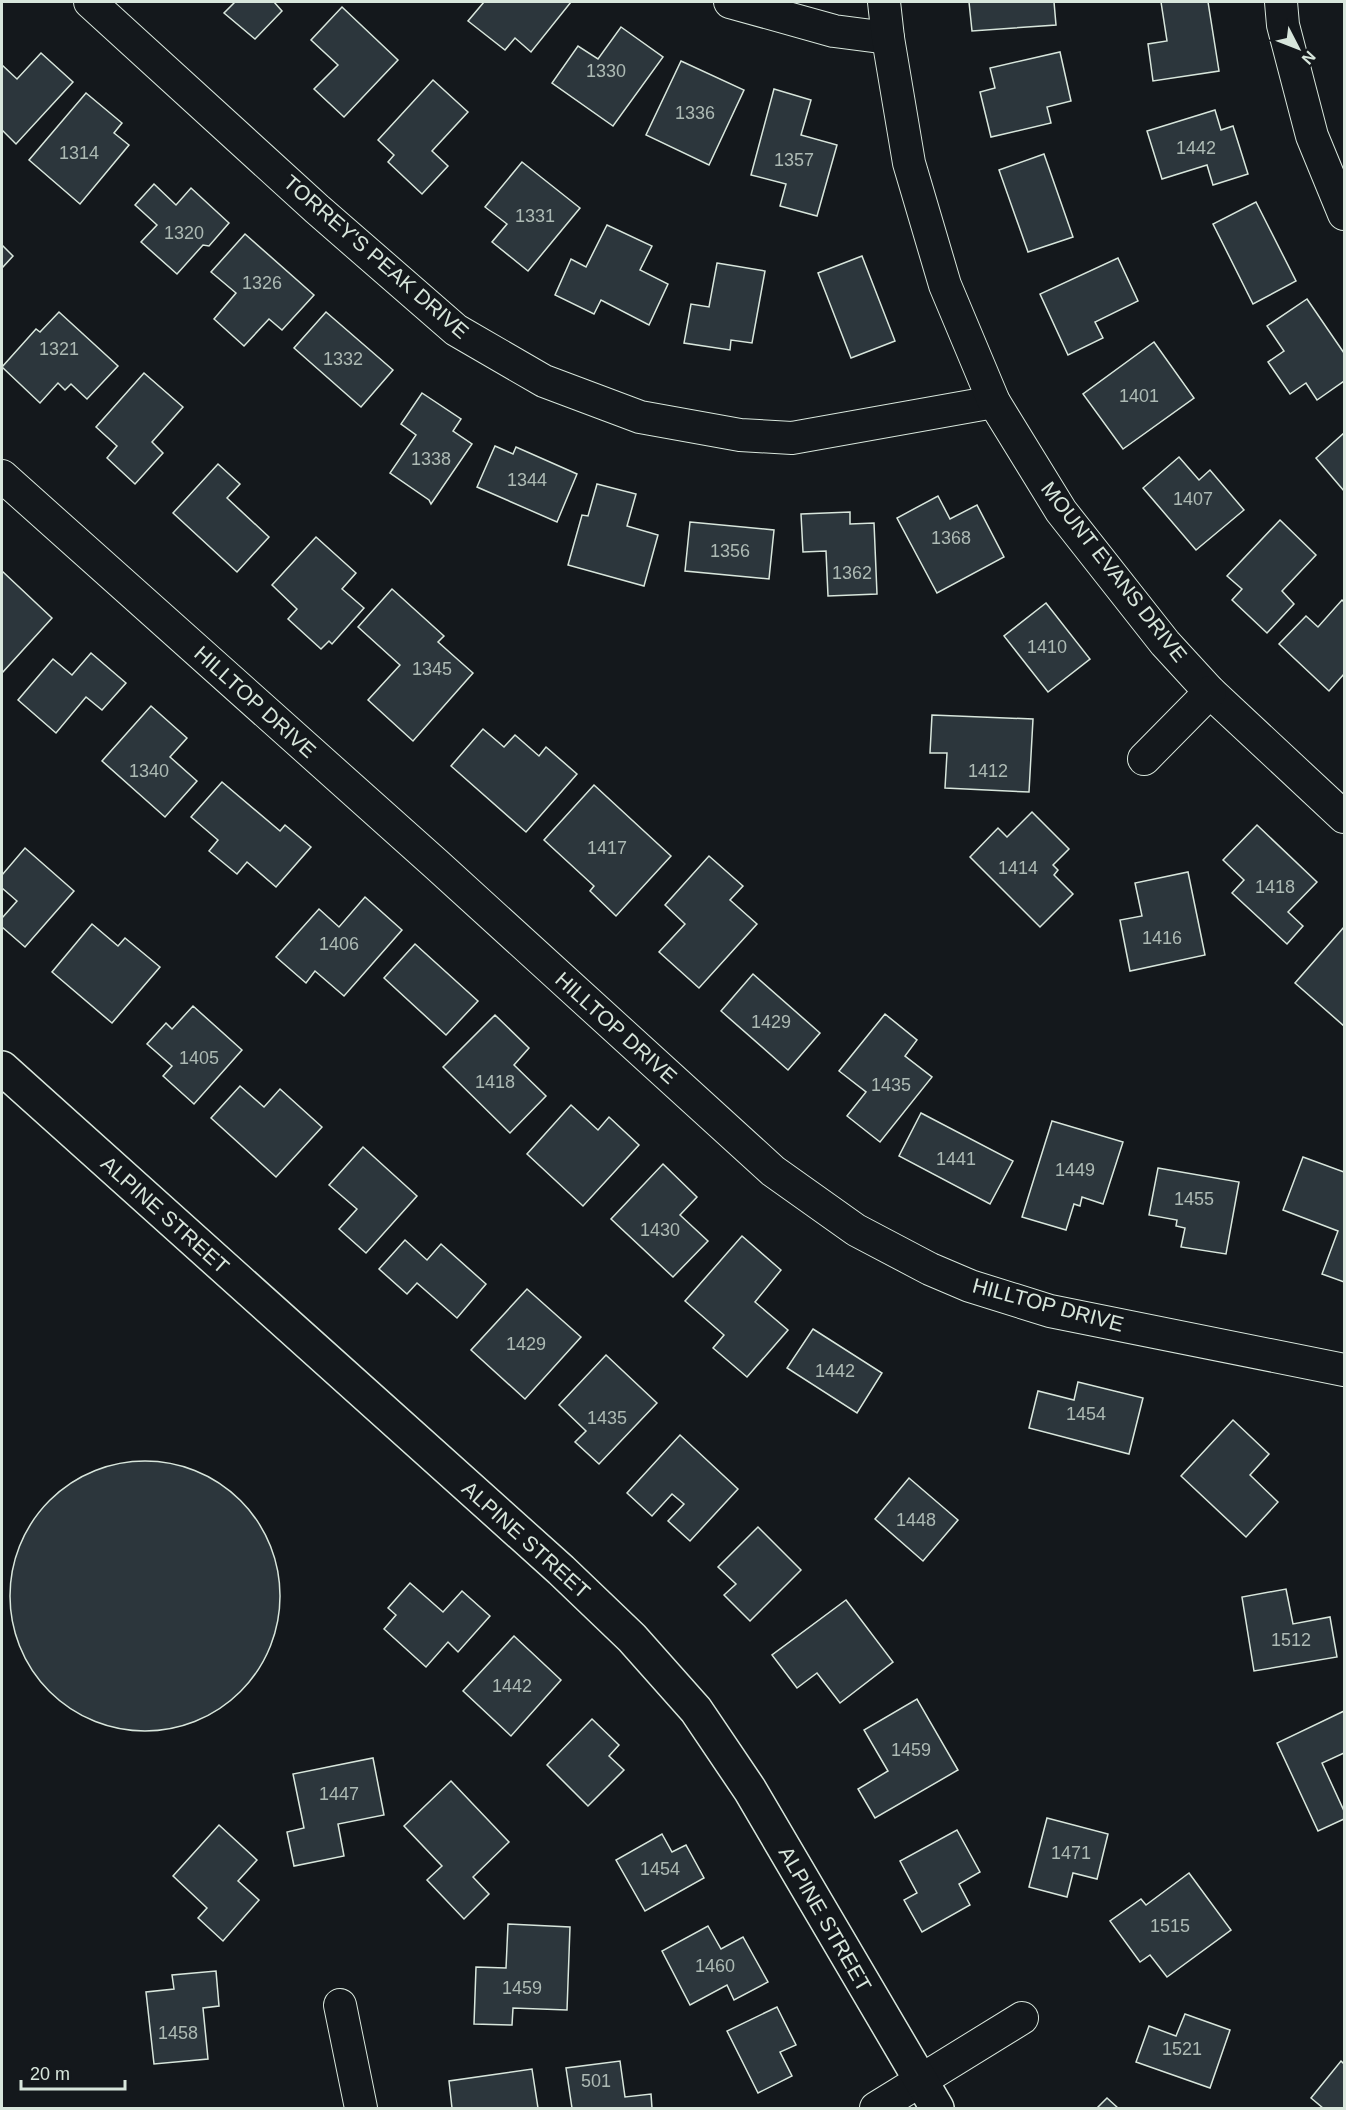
<svg xmlns="http://www.w3.org/2000/svg" width="1346" height="2110" viewBox="0 0 1346 2110" font-family="Arial,sans-serif">
<style>
.building{fill:#2c363c;stroke:#d8e6dc;stroke-width:1.5}
.lines{fill:none;stroke-linecap:round;stroke-linejoin:round}
.street-casing{stroke:#d8e6dc;stroke-width:34}
.secondary-casing{stroke:#d8e6dc;stroke-width:36}
.street{stroke:#14181c;stroke-width:32}
.secondary{stroke:#14181c;stroke-width:33}
.labels{text-anchor:middle;stroke-width:4.5;stroke-linejoin:round;paint-order:stroke}
.number-label{font-size:18px;fill:#adbab4}
.street-label{font-size:21px;fill:#d8e6dc;stroke:#14181c}
</style>
<rect width="100%" height="100%" fill="#14181c"/>
<g class="building">
<polygon points="232,2 274,2 282,11 255,39 224,13 234,3"/>
<polygon points="484,2 571,2 531,52 515,38 505,50 468,21"/>
<polygon points="969,2 1054,2 1056,25 972,31"/>
<polygon points="1161,2 1208,2 1219,71 1153,81 1148,44 1167,41"/>
<polygon points="342,7 398,60 344,117 314,89 338,65 311,40"/>
<polygon points="621,27 663,57 613,126 552,83 578,46 598,59"/>
<polygon points="1060,52 1071,101 1047,107 1051,123 991,137 980,92 995,88 990,68"/>
<polygon points="41,53 73,82 16,144 2,130 2,65 17,79"/>
<polygon points="681,61 744,90 709,165 646,135"/>
<polygon points="433,80 468,112 432,151 448,166 422,194 388,162 394,155 378,140"/>
<polygon points="774,89 811,100 801,135 837,145 817,216 780,206 786,184 751,175"/>
<polygon points="86,93 122,123 114,133 129,145 80,204 29,160"/>
<polygon points="1215,110 1221,130 1233,126 1248,174 1213,185 1207,165 1162,179 1147,131"/>
<polygon points="1044,154 1073,237 1028,252 999,170"/>
<polygon points="522,162 580,208 528,271 492,242 507,224 485,207"/>
<polygon points="154,184 176,205 191,188 229,223 209,246 203,245 177,274 141,242 157,225 135,205"/>
<polygon points="1256,202 1296,281 1253,304 1213,224"/>
<polygon points="607,225 652,246 640,270 668,284 649,325 601,300 594,314 555,295 571,259 586,267"/>
<polygon points="245,234 314,295 282,330 269,319 244,346 214,319 236,293 211,272"/>
<polygon points="2,245 13,256 2,268"/>
<polygon points="862,256 895,341 851,358 818,273"/>
<polygon points="1118,258 1138,301 1095,322 1103,338 1068,355 1040,294"/>
<polygon points="717,263 765,271 752,343 731,340 730,350 684,343 691,304 709,307"/>
<polygon points="1307,299 1344,353 1344,381 1317,400 1306,383 1290,394 1268,362 1284,351 1267,326"/>
<polygon points="59,312 118,366 87,399 71,384 65,390 58,383 40,403 2,367 36,329 40,332"/>
<polygon points="326,312 393,370 361,407 294,348"/>
<polygon points="1154,342 1194,398 1123,449 1083,394"/>
<polygon points="144,373 183,407 152,442 163,453 135,484 107,458 117,446 96,427"/>
<polygon points="422,393 461,419 453,431 472,444 431,504 429,500 390,473 416,435 401,424"/>
<polygon points="1344,433 1344,491 1316,458"/>
<polygon points="495,446 513,454 516,447 577,474 557,522 477,487"/>
<polygon points="1179,457 1199,480 1210,470 1244,510 1196,550 1143,488"/>
<polygon points="218,464 240,484 227,498 269,537 237,572 173,513"/>
<polygon points="597,484 636,494 627,526 658,535 644,586 568,565 582,515 588,516"/>
<polygon points="938,496 950,519 977,505 1004,557 937,593 897,518"/>
<polygon points="850,512 850,524 874,523 877,594 828,596 826,551 803,552 801,514"/>
<polygon points="1280,520 1316,555 1282,591 1294,604 1267,633 1232,600 1242,589 1227,576"/>
<polygon points="690,522 774,530 769,579 685,571"/>
<polygon points="316,537 356,573 342,589 364,608 332,644 329,641 321,649 288,619 297,609 272,585"/>
<polygon points="2,571 52,618 2,673"/>
<polygon points="392,589 444,636 438,642 473,673 413,741 368,700 400,665 358,627"/>
<polygon points="1342,600 1344,602 1344,674 1329,691 1279,644 1306,616 1318,627"/>
<polygon points="1046,603 1090,659 1048,692 1004,636"/>
<polygon points="91,653 126,683 102,710 86,697 56,733 18,700 53,659 72,675"/>
<polygon points="151,706 187,738 170,757 197,781 165,817 102,761"/>
<polygon points="932,715 1033,719 1029,792 945,788 947,753 930,753"/>
<polygon points="483,729 504,747 515,735 539,756 546,747 577,774 526,832 451,766"/>
<polygon points="222,782 280,831 285,825 311,847 276,887 247,862 237,874 209,851 218,840 191,817"/>
<polygon points="594,785 671,856 616,916 590,891 594,886 544,840"/>
<polygon points="1032,812 1069,849 1053,865 1058,870 1054,875 1073,894 1040,927 970,857 998,828 1007,837"/>
<polygon points="1257,825 1317,882 1288,912 1303,926 1287,944 1232,893 1244,880 1223,860"/>
<polygon points="25,848 74,891 25,947 2,927 2,918 17,901 2,888 2,875"/>
<polygon points="709,856 743,886 730,900 757,924 699,988 659,952 685,924 665,905"/>
<polygon points="1188,872 1205,955 1130,971 1120,920 1142,916 1135,883"/>
<polygon points="365,897 402,930 344,996 315,971 306,983 276,957 319,909 339,927"/>
<polygon points="92,924 118,946 125,938 160,967 112,1023 52,972"/>
<polygon points="1344,927 1344,1026 1295,983"/>
<polygon points="415,944 478,1001 446,1035 384,978"/>
<polygon points="753,974 820,1033 788,1070 721,1011"/>
<polygon points="193,1006 242,1050 194,1104 163,1076 172,1066 147,1044 166,1023 172,1029"/>
<polygon points="885,1014 917,1040 905,1056 932,1077 880,1142 847,1116 866,1092 839,1071"/>
<polygon points="495,1015 529,1048 514,1065 546,1096 510,1133 443,1067"/>
<polygon points="240,1086 264,1107 280,1089 322,1127 276,1177 211,1118"/>
<polygon points="571,1105 598,1130 609,1117 639,1145 583,1206 527,1154"/>
<polygon points="921,1113 1013,1161 990,1204 899,1156"/>
<polygon points="1052,1121 1123,1142 1103,1204 1082,1197 1080,1206 1074,1204 1066,1230 1022,1217"/>
<polygon points="363,1147 417,1196 366,1253 339,1229 357,1209 329,1185"/>
<polygon points="1303,1157 1344,1172 1344,1282 1322,1274 1338,1231 1283,1210"/>
<polygon points="663,1164 697,1197 680,1215 708,1241 673,1277 611,1219"/>
<polygon points="1158,1168 1239,1182 1226,1254 1181,1247 1185,1228 1176,1226 1177,1220 1149,1215"/>
<polygon points="742,1236 781,1270 755,1302 788,1330 747,1377 713,1348 724,1335 685,1301"/>
<polygon points="405,1240 427,1260 441,1244 486,1284 457,1318 417,1283 407,1294 379,1269"/>
<polygon points="527,1289 581,1337 525,1399 471,1350"/>
<polygon points="813,1329 882,1373 857,1413 787,1368"/>
<polygon points="606,1355 657,1403 599,1464 575,1442 586,1431 559,1405"/>
<polygon points="1078,1382 1143,1398 1129,1454 1029,1428 1038,1391 1074,1400"/>
<polygon points="1233,1420 1269,1454 1250,1475 1278,1502 1246,1537 1181,1476"/>
<polygon points="680,1435 738,1489 690,1541 668,1521 684,1504 672,1494 652,1516 627,1493"/>
<circle cx="145" cy="1596" r="135"/>
<polygon points="909,1478 958,1520 923,1561 875,1519"/>
<polygon points="758,1527 801,1570 750,1621 724,1595 736,1584 718,1567"/>
<polygon points="410,1583 443,1612 462,1591 490,1616 458,1652 448,1642 426,1667 384,1629 396,1615 388,1608"/>
<polygon points="1286,1589 1293,1624 1330,1617 1337,1657 1254,1671 1242,1597"/>
<polygon points="846,1600 893,1662 840,1703 817,1673 797,1688 772,1655"/>
<polygon points="514,1636 561,1680 511,1736 463,1691"/>
<polygon points="917,1699 958,1770 875,1818 858,1789 888,1771 864,1730"/>
<polygon points="1344,1711 1344,1753 1322,1763 1344,1811 1344,1819 1318,1831 1277,1743"/>
<polygon points="592,1719 619,1745 609,1756 624,1770 588,1806 547,1765"/>
<polygon points="373,1758 384,1815 338,1824 344,1856 294,1866 287,1832 304,1828 293,1774"/>
<polygon points="451,1781 509,1842 473,1877 489,1894 464,1919 427,1880 442,1866 404,1826"/>
<polygon points="1047,1818 1108,1834 1097,1879 1073,1873 1067,1897 1029,1887"/>
<polygon points="219,1825 257,1860 238,1881 259,1900 223,1941 198,1918 207,1908 173,1876"/>
<polygon points="957,1830 980,1872 959,1884 970,1905 922,1932 904,1900 917,1893 900,1861"/>
<polygon points="662,1834 672,1852 686,1845 704,1878 645,1911 616,1860"/>
<polygon points="1189,1873 1231,1930 1167,1977 1150,1955 1140,1962 1110,1921 1141,1899 1146,1905"/>
<polygon points="508,1924 570,1927 567,2010 513,2008 512,2025 474,2024 476,1967 506,1968"/>
<polygon points="708,1926 721,1949 743,1937 768,1982 734,2000 727,1985 690,2005 662,1951"/>
<polygon points="216,1971 219,2006 203,2008 208,2059 154,2064 146,1992 174,1989 172,1975"/>
<polygon points="777,2007 796,2045 780,2052 792,2076 758,2093 727,2031"/>
<polygon points="1185,2014 1230,2030 1210,2088 1136,2062 1149,2026 1176,2036"/>
<polygon points="620,2061 625,2097 651,2094 652,2108 572,2108 566,2068"/>
<polygon points="1341,2061 1344,2064 1344,2108 1323,2108 1311,2098"/>
<polygon points="532,2069 538,2108 452,2108 449,2081"/>
<polygon points="1107,2098 1118,2108 1097,2108"/>
</g>
<g class="lines">
<defs>
<g id="street">
<polyline points="90,2 317,209 456,330 544,381 640,417 740,435 792,438 994,402"/>
<polyline points="730,2 834,31 888,38"/>
<polyline points="884,2 888,38 909,163 945,285 994,402 1061,511 1165,643 1210,692 1344,817"/>
<polyline points="1281,2 1283,25 1312,136 1344,214"/>
<polyline points="2,476 436,864 773,1171 856,1230 930,1269 970,1286 1050,1311 1344,1370"/>
<polyline points="1144,759 1210,692"/>
<polyline points="340,2005 361,2108"/>
<polyline points="876,2108 1022,2018"/>
</g>
<polyline id="secondary" points="2,1068 561,1570 632,1638 696,1710 750,1790 937,2108"/>
</defs>
<use href="#street" class="street-casing"/>
<use href="#secondary" class="secondary-casing"/>
<use href="#street" class="street"/>
<use href="#secondary" class="secondary"/>
</g>
<g class="labels">
<g class="number-label">
<text x="606" y="77">1330</text>
<text x="695" y="119">1336</text>
<text x="1196" y="154">1442</text>
<text x="79" y="159">1314</text>
<text x="794" y="166">1357</text>
<text x="535" y="222">1331</text>
<text x="184" y="239">1320</text>
<text x="262" y="289">1326</text>
<text x="59" y="355">1321</text>
<text x="343" y="365">1332</text>
<text x="1139" y="402">1401</text>
<text x="431" y="465">1338</text>
<text x="527" y="486">1344</text>
<text x="1193" y="505">1407</text>
<text x="951" y="544">1368</text>
<text x="730" y="557">1356</text>
<text x="852" y="579">1362</text>
<text x="1047" y="653">1410</text>
<text x="432" y="675">1345</text>
<text x="149" y="777">1340</text>
<text x="988" y="777">1412</text>
<text x="607" y="854">1417</text>
<text x="1018" y="874">1414</text>
<text x="1275" y="893">1418</text>
<text x="1162" y="944">1416</text>
<text x="339" y="950">1406</text>
<text x="771" y="1028">1429</text>
<text x="199" y="1064">1405</text>
<text x="495" y="1088">1418</text>
<text x="891" y="1091">1435</text>
<text x="956" y="1165">1441</text>
<text x="1075" y="1176">1449</text>
<text x="1194" y="1205">1455</text>
<text x="660" y="1236">1430</text>
<text x="526" y="1350">1429</text>
<text x="835" y="1377">1442</text>
<text x="1086" y="1420">1454</text>
<text x="607" y="1424">1435</text>
<text x="916" y="1526">1448</text>
<text x="1291" y="1646">1512</text>
<text x="512" y="1692">1442</text>
<text x="911" y="1756">1459</text>
<text x="339" y="1800">1447</text>
<text x="1071" y="1859">1471</text>
<text x="660" y="1875">1454</text>
<text x="1170" y="1932">1515</text>
<text x="715" y="1972">1460</text>
<text x="522" y="1994">1459</text>
<text x="178" y="2039">1458</text>
<text x="1182" y="2055">1521</text>
<text x="596" y="2087">501</text>
</g>
<g class="street-label">
<text transform="translate(376 257) rotate(41)" y="7">TORREY'S PEAK DRIVE</text>
<text transform="translate(1114 572) rotate(52)" y="7">MOUNT EVANS DRIVE</text>
<text transform="translate(255 702) rotate(42)" y="7">HILLTOP DRIVE</text>
<text transform="translate(616 1028) rotate(42)" y="7">HILLTOP DRIVE</text>
<text transform="translate(165 1215) rotate(42)" y="7">ALPINE STREET</text>
<text transform="translate(1048 1305) rotate(15)" y="7">HILLTOP DRIVE</text>
<text transform="translate(526 1540) rotate(42)" y="7">ALPINE STREET</text>
<text transform="translate(825 1919) rotate(60)" y="7">ALPINE STREET</text>
</g>
</g>
<rect width="1346" height="2110" fill="none" stroke="#d8e6dc" stroke-width="6"/>
<g transform="translate(1298 48) rotate(132)" stroke="#14181c" stroke-width="4.5" paint-order="stroke">
<path d="M0-4.5L10 22L0 15L-10 22Z" fill="#d8e6dc"/>
<text y="-9" font-size="16" font-weight="bold" text-anchor="middle" fill="#d8e6dc">N</text>
</g>
<path d="M21 2080v9h104v-9" fill="none" stroke="#d8e6dc" stroke-width="3"/>
<text x="30" y="2080" font-size="18" fill="#d8e6dc" stroke="#14181c" stroke-width="4.5" paint-order="stroke">20 m</text>
</svg>
